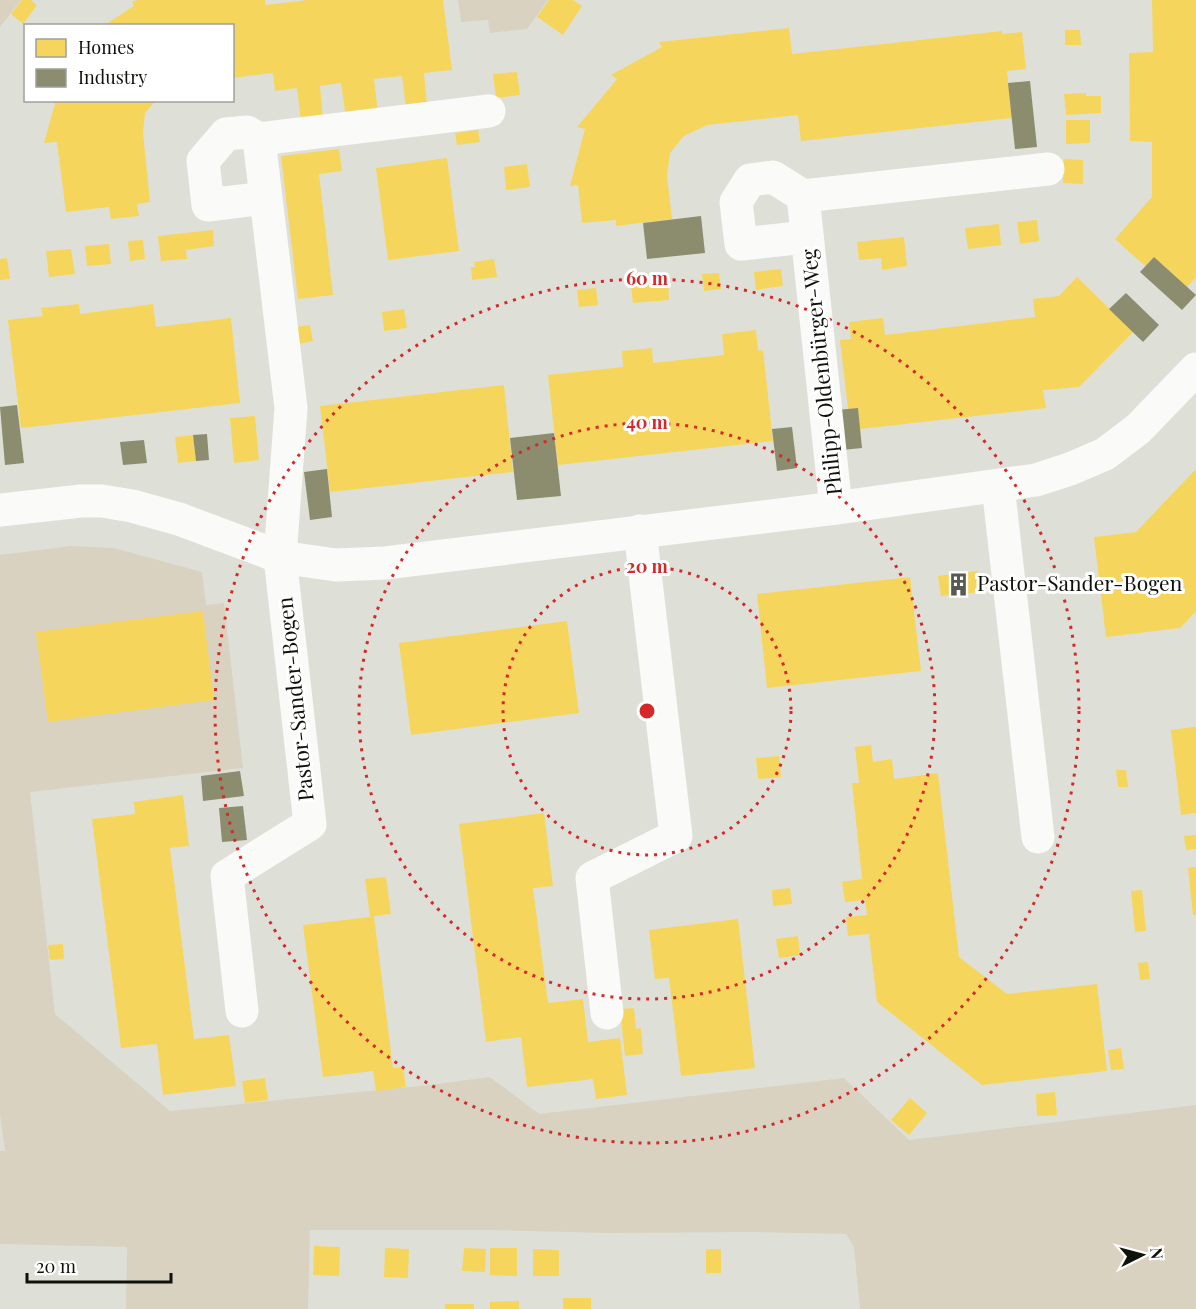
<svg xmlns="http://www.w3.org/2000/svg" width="1196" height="1309" viewBox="0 0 1196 1309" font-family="'Playfair Display',serif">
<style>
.green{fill:#d9d2c0}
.homes{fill:#f6d55c}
.industry{fill:#8c8c6e}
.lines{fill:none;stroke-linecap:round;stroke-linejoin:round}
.minor{stroke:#fafaf9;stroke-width:33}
.ring{fill:none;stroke:#d62828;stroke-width:3;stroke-dasharray:3 6}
.labels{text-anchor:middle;stroke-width:6;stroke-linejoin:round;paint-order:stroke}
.street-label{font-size:21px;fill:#0f110b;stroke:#fff}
.poi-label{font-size:21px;fill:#0f110b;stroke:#fff;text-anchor:start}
.centre{fill:#d62828;stroke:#fff;stroke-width:3}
.ring-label{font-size:18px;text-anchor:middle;font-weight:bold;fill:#d62828;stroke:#fff;stroke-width:6;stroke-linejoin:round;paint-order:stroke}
</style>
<rect width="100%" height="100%" fill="#dee0d8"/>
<g class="green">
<polygon points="0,0 21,0 0,27"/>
<polygon points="458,0 548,0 527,29 490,33 488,20 461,22"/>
<polygon points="72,546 114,548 202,572 206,605 224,603 243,768 30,792 55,1014 170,1111 430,1085 490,1077 539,1114 844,1078 909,1140 1196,1105 1196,1309 860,1309 854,1247 846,1234 754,1232 608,1233 487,1230 310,1230 308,1309 126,1309 127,1247 0,1244 0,1151 5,1151 0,1115 0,555"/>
</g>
<g class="homes">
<polygon points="22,0 31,0 37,5 23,24 11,14"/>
<polygon points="140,0 265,0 265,5 308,0 443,0 452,70 424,73 427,105 406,108 402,76 374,79 378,114 346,118 341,83 320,86 323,119 301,121 297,88 275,91 273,73 232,78 232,26 103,26 134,6 132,1"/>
<polygon points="549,0 573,0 582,6 563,35 537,17"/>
<polygon points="1152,0 1196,0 1196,277 1187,287 1154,257 1145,266 1115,239 1152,197 1152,142 1130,141 1129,53 1153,52"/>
<polygon points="789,28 792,54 1002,31 1002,34 1022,32 1026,69 1007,71 1012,118 801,141 798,115 707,125 684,136 670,153 667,176 672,219 616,226 616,220 582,223 578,185 570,186 585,129 577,127 617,79 611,75 662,47 659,42"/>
<polygon points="1065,30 1080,30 1081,45 1065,45"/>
<polygon points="517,72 520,95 496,98 493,74"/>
<polygon points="1086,93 1086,96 1101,96 1101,113 1066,115 1064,94"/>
<polygon points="56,100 156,100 145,113 143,133 150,202 137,204 139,216 111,219 109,207 66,212 57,142 44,143"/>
<polygon points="1066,120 1090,120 1090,143 1066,144"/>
<polygon points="478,130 480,142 457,145 455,133"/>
<polygon points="339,149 342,171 319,174 333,295 298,299 281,156"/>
<polygon points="447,158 459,251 388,260 376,168"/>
<polygon points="1064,159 1083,160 1083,184 1063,183"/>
<polygon points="527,164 530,187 506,190 504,167"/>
<polygon points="1037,220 1039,241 1020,244 1017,222"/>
<polygon points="999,224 1001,245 968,249 965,228"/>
<polygon points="213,230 214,246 186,250 187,259 161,261 158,236"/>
<polygon points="904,237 907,266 882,270 881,258 859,260 857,242"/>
<polygon points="143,240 145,259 130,261 128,241"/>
<polygon points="109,244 111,264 87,266 85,246"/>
<polygon points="71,249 75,274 49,277 46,251"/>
<polygon points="7,258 10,279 0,280 0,259"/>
<polygon points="494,259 497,277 472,280 471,267 475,267 474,262"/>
<polygon points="781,269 783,286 756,290 754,272"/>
<polygon points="719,273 721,289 704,291 702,274"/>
<polygon points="1077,277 1133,332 1079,387 1043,390 1046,408 860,429 858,408 848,409 840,340 851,339 849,322 883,318 885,335 1035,317 1033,299 1059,296"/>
<polygon points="668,283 669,300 633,303 631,286"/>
<polygon points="596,288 598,305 579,307 577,290"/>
<polygon points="79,304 80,314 153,304 156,327 231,318 240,403 21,428 8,320 43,316 41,308"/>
<polygon points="404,309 407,328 384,331 382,312"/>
<polygon points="310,325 313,341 298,344 296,327"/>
<polygon points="756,330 758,351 763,350 773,441 558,465 548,375 623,367 622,351 652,348 653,363 724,355 722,334"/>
<polygon points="504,385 513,472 330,492 320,406"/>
<polygon points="255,416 259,460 234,463 230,418"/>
<polygon points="193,435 196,461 178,463 175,437"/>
<polygon points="1196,469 1196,611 1180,628 1106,637 1094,537 1136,532"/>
<polygon points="977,571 980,592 941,596 938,576"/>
<polygon points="910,577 921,671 767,688 757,594"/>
<polygon points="203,611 214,700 48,722 36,632"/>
<polygon points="567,621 579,713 411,735 399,643"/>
<polygon points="1193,727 1196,727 1196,813 1181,815 1171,730"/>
<polygon points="871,745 873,762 892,759 894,779 938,773 959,957 1007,994 1097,984 1107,1071 982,1085 877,1002 869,934 848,936 846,917 867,915 865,900 845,902 842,882 862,879 852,783 859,783 855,747"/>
<polygon points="779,756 781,777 758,779 756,758"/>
<polygon points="1116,770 1126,770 1128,787 1118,787"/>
<polygon points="183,795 189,846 170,848 194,1039 229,1035 236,1086 163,1095 157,1044 121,1048 92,819 135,814 134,802"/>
<polygon points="544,813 553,886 533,888 548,1003 583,999 588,1042 620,1038 627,1095 596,1099 593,1079 527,1087 521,1037 486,1042 459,824"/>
<polygon points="1196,835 1196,849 1186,850 1184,836"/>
<polygon points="1196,867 1196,915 1193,915 1188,868"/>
<polygon points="386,877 391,914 374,916 393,1068 403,1067 406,1087 376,1091 373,1071 323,1077 303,925 370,917 365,879"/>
<polygon points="790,888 792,904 773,906 772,890"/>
<polygon points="1142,890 1146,931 1135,932 1131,891"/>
<polygon points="738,919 755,1068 681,1076 669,978 655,979 649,930"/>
<polygon points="798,936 800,955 779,958 776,939"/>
<polygon points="63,944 64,959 50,960 48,945"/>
<polygon points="1148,962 1150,979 1140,980 1138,963"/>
<polygon points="634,1008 636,1029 641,1028 643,1054 625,1056 620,1009"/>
<polygon points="1121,1048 1124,1069 1111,1070 1108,1050"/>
<polygon points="265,1078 268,1100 245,1103 242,1081"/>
<polygon points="1055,1092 1057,1115 1037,1116 1036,1094"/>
<polygon points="910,1098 927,1113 909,1135 891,1120"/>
<polygon points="314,1246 340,1247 339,1276 313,1275"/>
<polygon points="385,1248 409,1249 408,1278 384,1277"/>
<polygon points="464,1248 486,1249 485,1272 462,1271"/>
<polygon points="490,1248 517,1248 517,1276 490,1275"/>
<polygon points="533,1249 559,1250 559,1276 533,1276"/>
<rect x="706" y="1249" width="15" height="24"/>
<rect x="563" y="1298" width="28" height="11"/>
<polygon points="519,1301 519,1309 490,1309 490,1302"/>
<rect x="445" y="1304" width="29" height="5"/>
</g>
<g class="industry">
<polygon points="1030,81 1037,147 1015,149 1008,83"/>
<polygon points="701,216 705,253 647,259 643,223"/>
<polygon points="1154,257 1196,295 1182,310 1140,272"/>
<polygon points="1126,293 1159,325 1143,342 1109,309"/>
<polygon points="17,405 24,463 5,465 0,407"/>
<polygon points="858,408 862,448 842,450 837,410"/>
<polygon points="792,427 797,468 777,471 772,429"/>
<polygon points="554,433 561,496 517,500 510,438"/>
<polygon points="207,434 209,460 196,461 193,435"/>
<polygon points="144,440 147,463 123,465 120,442"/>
<polygon points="327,469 332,517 310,520 304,472"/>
<polygon points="240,771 244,796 203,801 201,776"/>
<polygon points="243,806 247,840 222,842 219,808"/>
</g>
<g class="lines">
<g class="minor">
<polyline points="259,139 489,111"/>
<polyline points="803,196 773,177 750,180 736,202 741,244 807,237"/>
<polyline points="998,486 1038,837"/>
<polyline points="836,508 803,196 1048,169"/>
<polyline points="0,510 81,501 102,501 132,506 179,519 280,557 336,565 385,563 836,508 1036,480 1070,469 1105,454 1138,429 1196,369"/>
<polyline points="242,1011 227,876 310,824 280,557 291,408 259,139 247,132 226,134 203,161 208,205 266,198"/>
<polyline points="607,1013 592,878 676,836 640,531"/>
</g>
</g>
<g class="ring">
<circle cx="647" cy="711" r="144"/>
<circle cx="647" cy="711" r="288"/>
<circle cx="647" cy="711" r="432"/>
</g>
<defs>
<symbol id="building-bare" viewBox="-9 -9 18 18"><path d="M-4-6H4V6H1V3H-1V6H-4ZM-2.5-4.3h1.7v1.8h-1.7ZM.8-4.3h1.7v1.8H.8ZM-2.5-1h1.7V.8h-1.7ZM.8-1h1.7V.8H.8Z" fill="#575953" stroke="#fff" stroke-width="2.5" paint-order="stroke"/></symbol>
</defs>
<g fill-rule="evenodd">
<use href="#building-bare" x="942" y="568" width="33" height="33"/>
</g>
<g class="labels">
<g class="street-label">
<text transform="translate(822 372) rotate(-96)" y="7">Philipp-Oldenbürger-Weg</text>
<text transform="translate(296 699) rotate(-96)" y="7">Pastor-Sander-Bogen</text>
</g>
<g class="poi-label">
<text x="977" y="591">Pastor-Sander-Bogen</text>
</g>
</g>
<circle cx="647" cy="711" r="9" class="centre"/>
<g class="ring-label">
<text x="647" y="285">60 m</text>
<text x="647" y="429">40 m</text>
<text x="647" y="573">20 m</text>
</g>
<rect x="24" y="24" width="210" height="78" fill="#ffffff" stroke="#9fa09d" stroke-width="1.5"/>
<rect x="36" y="39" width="30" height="18" fill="#f6d55c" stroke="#9fa09d" stroke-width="1.5"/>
<text x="78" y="54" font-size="18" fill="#0f110b">Homes</text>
<rect x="36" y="69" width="30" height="18" fill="#8c8c6e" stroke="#9fa09d" stroke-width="1.5"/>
<text x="78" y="84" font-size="18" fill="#0f110b">Industry</text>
<g transform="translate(1142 1255) rotate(84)" stroke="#ffffff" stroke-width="4.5" paint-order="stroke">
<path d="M0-4.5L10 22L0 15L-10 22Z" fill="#0f110b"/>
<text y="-9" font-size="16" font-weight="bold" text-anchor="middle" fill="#0f110b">N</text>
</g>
<path d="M27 1273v9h144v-9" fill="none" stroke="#0f110b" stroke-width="3"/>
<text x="36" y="1273" font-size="18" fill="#0f110b" stroke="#ffffff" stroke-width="4.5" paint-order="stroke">20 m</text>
</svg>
